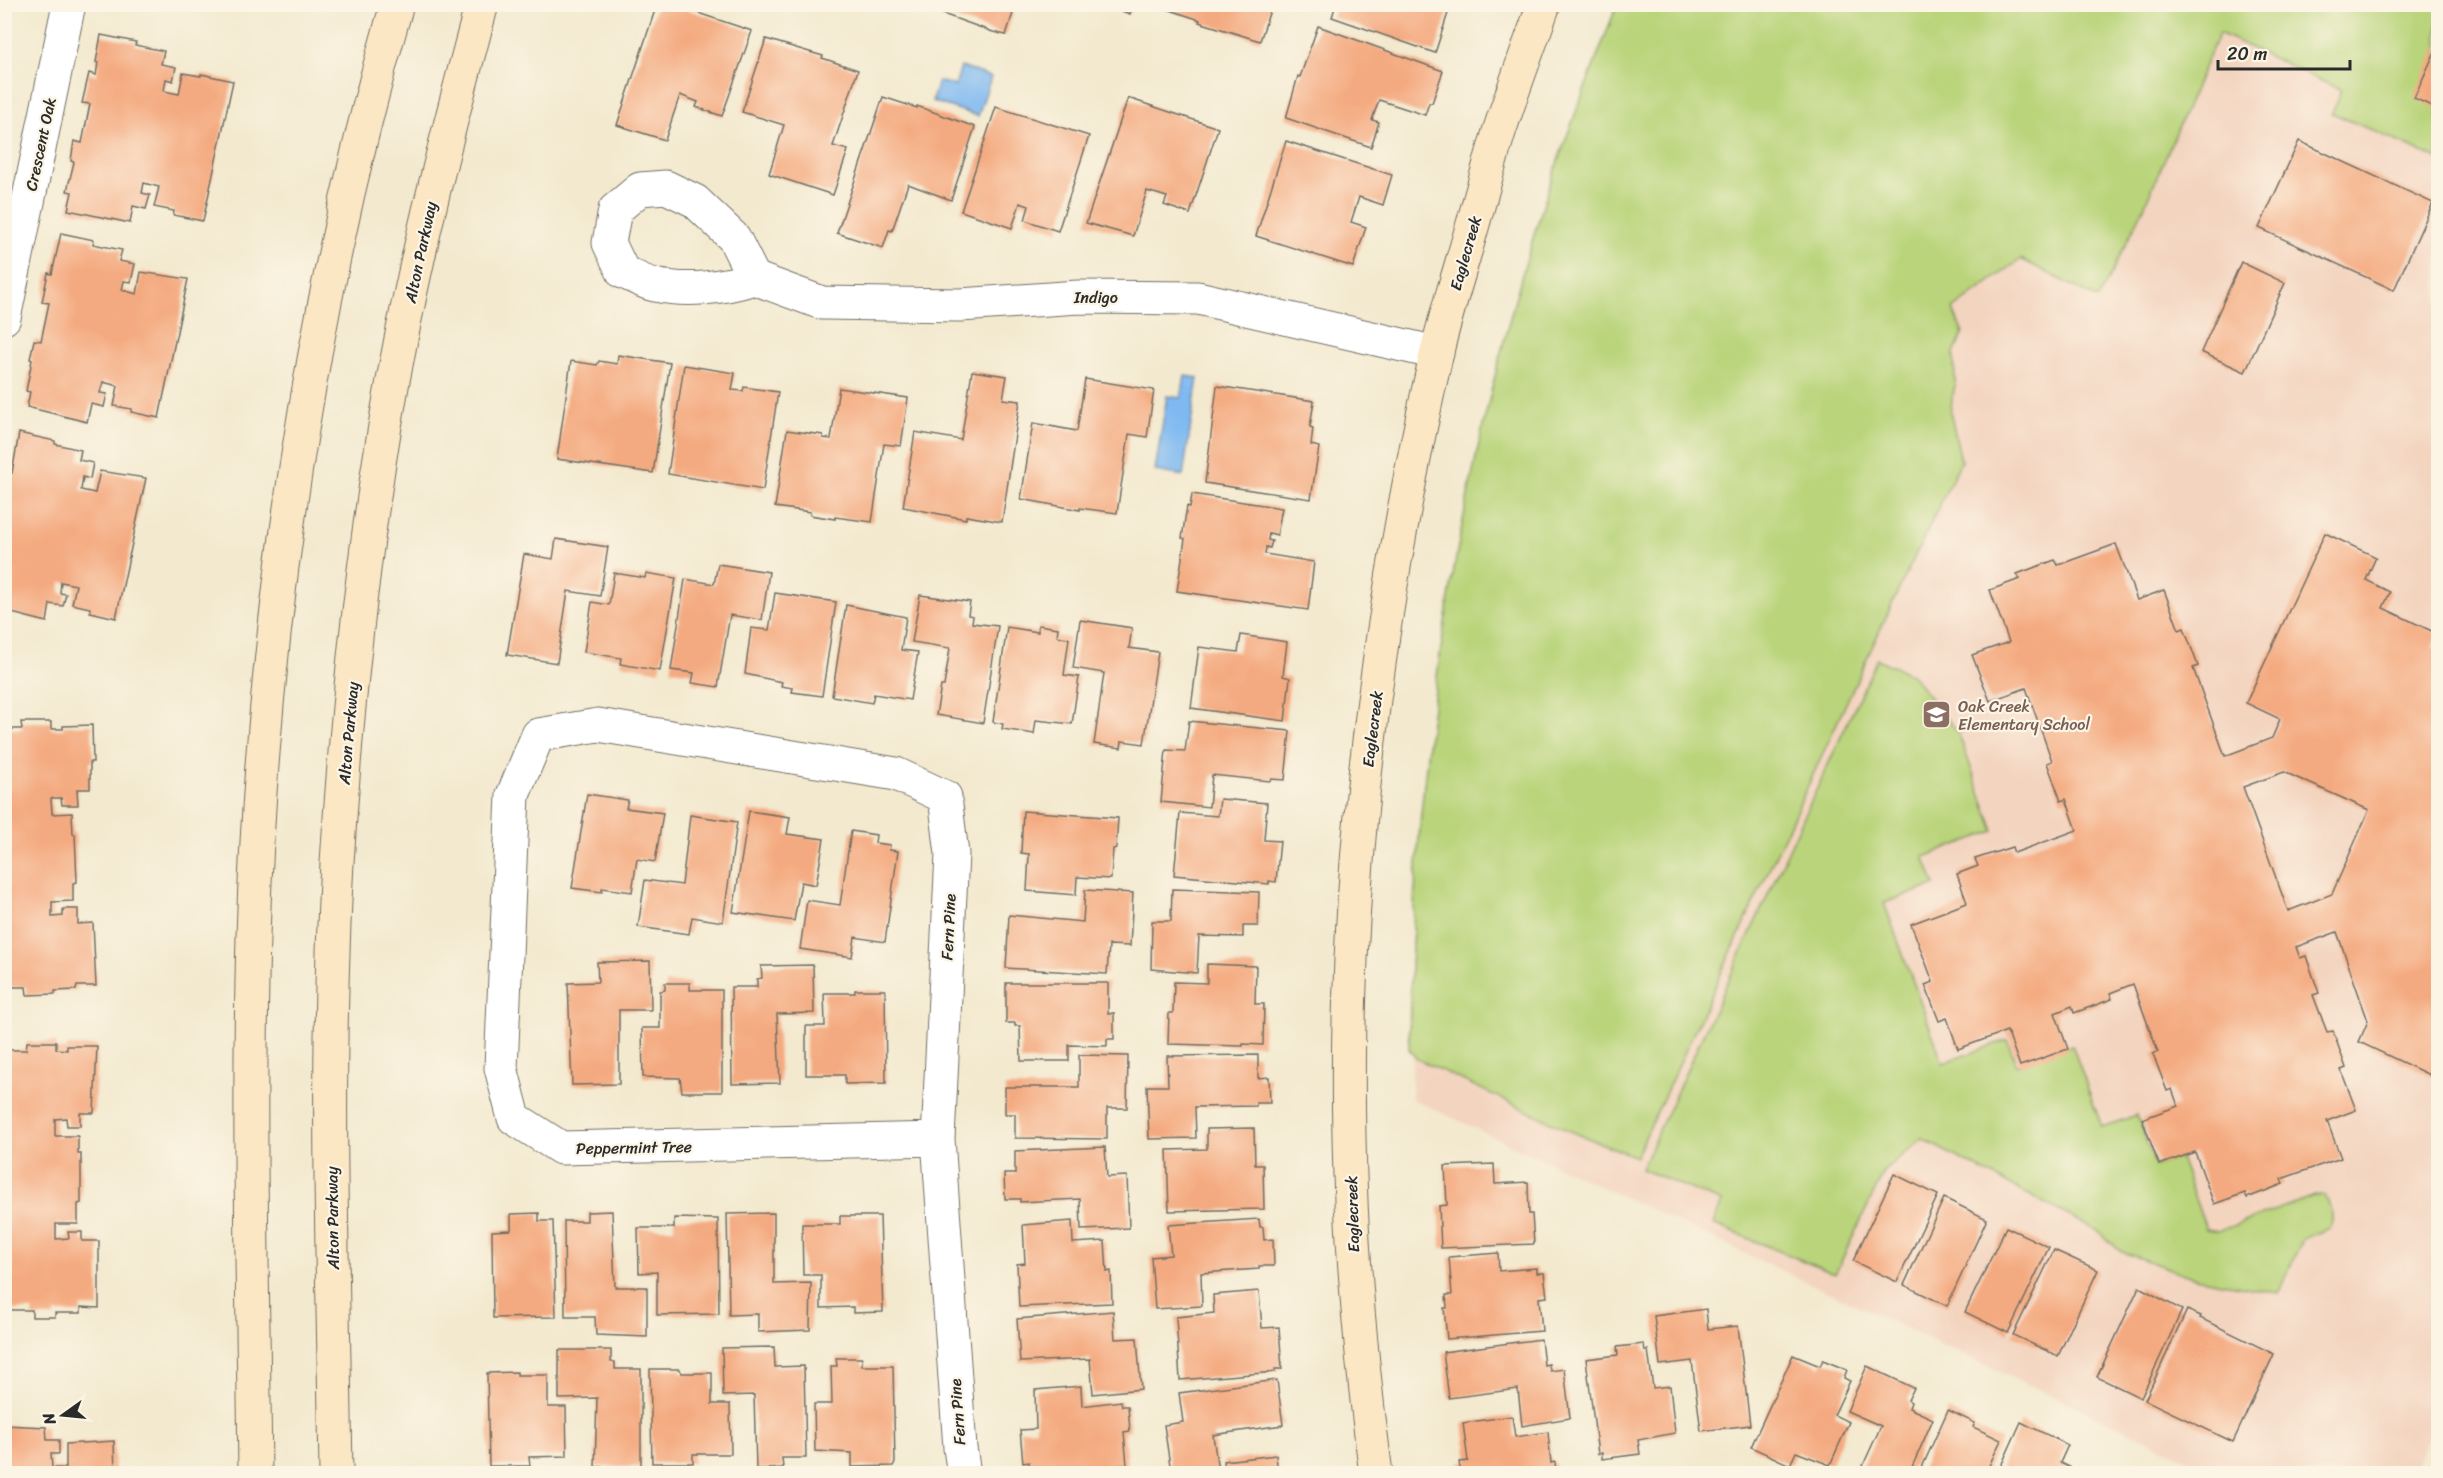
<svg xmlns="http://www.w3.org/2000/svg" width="2443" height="1478" viewBox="0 0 2443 1478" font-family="Sriracha,sans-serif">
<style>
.built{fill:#f3d4bf}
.green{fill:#b9d47a;stroke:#728052;stroke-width:1.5}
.water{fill:#7fb9f1;stroke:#55728e;stroke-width:1.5}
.building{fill:#f4aa80;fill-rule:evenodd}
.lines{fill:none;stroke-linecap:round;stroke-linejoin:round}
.street-casing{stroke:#716e64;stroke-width:35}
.secondary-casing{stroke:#716e64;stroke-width:35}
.street{stroke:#fff;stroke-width:33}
.secondary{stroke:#fbe7c3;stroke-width:33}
.labels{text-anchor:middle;stroke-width:4.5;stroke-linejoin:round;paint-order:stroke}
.street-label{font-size:16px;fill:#2b2b2b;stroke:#fcf5e5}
.education-label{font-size:16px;fill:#785e54;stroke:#fcf5e5;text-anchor:start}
</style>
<rect width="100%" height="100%" fill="#fcf5e5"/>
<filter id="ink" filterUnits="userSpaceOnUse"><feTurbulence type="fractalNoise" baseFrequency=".0167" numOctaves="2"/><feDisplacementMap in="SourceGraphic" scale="12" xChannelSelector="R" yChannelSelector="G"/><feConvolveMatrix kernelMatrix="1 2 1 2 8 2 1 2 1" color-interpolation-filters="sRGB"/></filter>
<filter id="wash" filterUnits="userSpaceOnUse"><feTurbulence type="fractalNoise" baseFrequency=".008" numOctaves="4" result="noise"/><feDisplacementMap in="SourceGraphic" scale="24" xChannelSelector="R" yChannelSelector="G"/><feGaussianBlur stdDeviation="1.35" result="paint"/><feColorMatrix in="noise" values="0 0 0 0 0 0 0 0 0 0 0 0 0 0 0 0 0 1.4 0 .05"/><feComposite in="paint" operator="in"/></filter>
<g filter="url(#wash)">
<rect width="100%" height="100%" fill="#f3e9cf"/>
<polygon class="built" points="1619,5 2158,5 2342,90 2332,113 2438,159 2438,1417 2412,1473 2218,1473 1412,1099 1412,990"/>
<g class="green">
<path d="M1617,5H2438V159L2332,113L2341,90L2219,33L2141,214L2098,299L2021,259L1953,309L1963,334L1954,353L1955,385L1950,411L1961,461L1899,589L1636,1157L1570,1131L1417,1059L1409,1049C1412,757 1460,459 1551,181C1571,122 1595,63 1617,5Z"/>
<path d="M1877,659L1911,674L1958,732L1994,831L1924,857L1935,885L1884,903L1943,1063L2007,1040L2017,1065L2072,1045L2102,1127L2137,1115L2155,1166L2180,1158L2206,1229L2219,1231L2314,1196H2325C2330,1206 2336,1218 2329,1228L2303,1239L2278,1293L2195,1278L2120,1251L2100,1232L1922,1139L1885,1170L1835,1274L1713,1224L1722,1202L1641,1169Z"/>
</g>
<g class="water">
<polygon points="961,67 991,77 978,116 932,101 938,81 955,86"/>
<polygon points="1185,376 1198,378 1183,476 1155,471 1167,396 1181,398"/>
</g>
<g id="blocks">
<g class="building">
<polygon points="657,4 671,4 752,31 722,116 696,107 698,102 680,95 665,140 617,125"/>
<polygon points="915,4 1016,4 1006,35 993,32"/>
<polygon points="1102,4 1133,4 1130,14"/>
<polygon points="1169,4 1272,4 1260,41 1199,22 1200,20 1167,9"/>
<polygon points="1336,4 1451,4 1435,53 1332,17"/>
<polygon points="1318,26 1443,71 1432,103 1429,103 1425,115 1379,100 1372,120 1379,122 1371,147 1286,118 1298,76 1300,77"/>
<polygon points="101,35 136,42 135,45 164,51 161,64 176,67 173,81 166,79 164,91 179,94 183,73 201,76 201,74 233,81 203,221 173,215 174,211 154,207 159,187 144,183 142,193 150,195 146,209 133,206 130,223 68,210 72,192 67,191 74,162 71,161 74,141 82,143 90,104 82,103 89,73 96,75 98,63 96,62"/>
<polygon points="766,39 823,56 822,58 858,70 833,146 848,150 833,195 769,174 784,125 742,112"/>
<polygon points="2438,45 2438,109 2414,98"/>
<polygon points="883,97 917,108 917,106 975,127 951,200 908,184 892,231 889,230 883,248 837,233"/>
<polygon points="1128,98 1218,128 1190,214 1164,205 1167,197 1147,191 1133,236 1086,223"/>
<polygon points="996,107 1089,136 1058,231 1025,220 1029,206 1020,203 1012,228 961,211"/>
<polygon points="1286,141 1392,175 1383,205 1359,197 1351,222 1366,227 1353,267 1256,236"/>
<polygon points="2299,141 2433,203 2394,290 2259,228"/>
<polygon points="61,233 94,240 93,244 122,250 119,261 135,264 131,282 124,281 122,290 137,294 141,272 188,279 159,418 131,412 132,409 114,406 118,386 103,382 100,393 107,394 104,407 91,404 87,422 27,407 30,392 26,391 32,360 30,359 34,340 41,341 49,303 42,302 48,273 52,274"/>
<polygon points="2241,262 2285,283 2245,372 2201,352"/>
<polygon points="618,355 670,363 653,473 557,459 571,361 597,365 599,361 617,364"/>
<polygon points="684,365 735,373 732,390 743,391 744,387 778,392 763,490 668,474"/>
<polygon points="972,371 1007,376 1003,399 1020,401 1002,522 966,516 966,519 903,507 915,432 961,440"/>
<polygon points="1085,379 1154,390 1147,437 1129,434 1117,513 1080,508 1080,510 1021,499 1033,423 1077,431"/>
<polygon points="1217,386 1314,401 1310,427 1313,428 1311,445 1319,447 1311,499 1205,483"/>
<polygon points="839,388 908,398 901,446 884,444 872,522 835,517 835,519 810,515 810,512 775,507 787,430 823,435 823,438 831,439"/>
<polygon points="19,433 55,441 55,444 81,450 79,460 93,463 90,479 83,477 81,490 95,493 100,471 146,478 116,618 90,612 90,608 72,604 76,585 61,582 60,593 66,594 63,606 50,604 47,622 4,611 4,513 7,502 5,501 5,481 6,473 12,473"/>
<polygon points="1192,494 1282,508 1277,535 1269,533 1268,540 1272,541 1270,548 1266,547 1265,554 1314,562 1308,610 1177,591 1185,539 1182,538 1187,506 1190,507"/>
<path d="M2325,533L2376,557L2366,580L2390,592L2383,608L2438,634L2433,647L2438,649V1079L2359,1042L2368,1021L2337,932L2296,947L2300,958L2306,956L2319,993L2313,995L2327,1032L2333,1031L2346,1068L2341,1070L2356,1110L2327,1121L2341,1158L2281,1179L2283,1184L2247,1198L2245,1193L2214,1204L2195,1152L2159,1165L2142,1119L2178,1106L2172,1089L2167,1091L2153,1054L2158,1052L2133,984L2110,993L2112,999L2074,1013L2072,1006L2055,1013L2068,1049L2020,1066L2007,1031L1958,1049L1947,1018L1939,1021L1925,985L1933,982L1911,924L1967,903L1957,874L1978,866L1975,859L2012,847L2014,853L2077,830L2066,799L2061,801L2047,763L2052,761L2026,688L1990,701L1972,655L2009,642L1990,590L2020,579L2017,574L2055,560L2058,565L2116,544L2137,600L2164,590L2179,630L2184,628L2198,666L2193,668L2225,756L2272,738L2280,719L2246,703ZM2284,772L2369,810L2332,894L2288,911L2243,787Z"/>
<polygon points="556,539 608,547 600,596 568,591 557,663 507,655 524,554 553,559"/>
<polygon points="718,564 769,572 762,620 730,615 718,687 692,683 694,673 671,670 685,579 714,584"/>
<polygon points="614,573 645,578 646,573 676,578 660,671 620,664 621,658 584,652 592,602 609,605"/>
<polygon points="775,593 836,602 822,696 792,692 793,688 781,686 782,682 745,674 751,628 769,630"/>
<polygon points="920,595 970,602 968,615 973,616 972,623 998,626 983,723 936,715 941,686 944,686 950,648 912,642"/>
<polygon points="846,605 906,617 901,650 918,652 910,700 874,694 872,703 832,696"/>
<polygon points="1080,620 1132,628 1129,648 1158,652 1144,744 1122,741 1121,748 1094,744 1104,673 1073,668"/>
<polygon points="1038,625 1058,628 1057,636 1069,638 1064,675 1079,677 1072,724 1036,720 1034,734 1002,729 1003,724 993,722 1007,627 1038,632"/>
<polygon points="1241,635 1287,642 1283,676 1290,678 1285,721 1191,708 1199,647 1238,652"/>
<polygon points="1189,721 1290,731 1285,780 1271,779 1270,781 1212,775 1209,807 1161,802 1166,750 1185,751"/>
<polygon points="21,722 51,722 51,729 63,729 63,726 92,725 93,762 90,762 90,789 77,789 78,805 62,805 61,798 51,798 52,814 72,813 73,834 75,834 77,882 73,883 73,901 52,902 52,917 63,916 63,909 78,909 78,924 93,923 96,986 77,986 76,990 55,991 55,994 27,995 26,987 4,987 4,729 22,729"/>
<polygon points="587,794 628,800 626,808 663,813 655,862 637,859 632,892 602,888 602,892 572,888"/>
<polygon points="1220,799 1267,803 1264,840 1280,841 1276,882 1269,881 1269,884 1174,875 1180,813 1218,816"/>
<polygon points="749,811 790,817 787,834 824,839 816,885 801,882 794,921 733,912"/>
<polygon points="1023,811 1118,818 1116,848 1113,849 1111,879 1077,877 1076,895 1027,891 1029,854 1021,853"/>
<polygon points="690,815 737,822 723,922 692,917 689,934 638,927 645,880 682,885"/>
<polygon points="851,831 876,835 875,843 890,845 889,850 898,851 885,942 855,937 852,957 800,949 807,900 840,905"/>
<polygon points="1172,889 1259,892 1258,926 1243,926 1243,937 1199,936 1197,973 1151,969 1152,921 1171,921"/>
<polygon points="1085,890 1133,893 1130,946 1109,945 1107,974 1006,968 1009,915 1083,922"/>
<polygon points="650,961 651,1010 619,1010 619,1084 572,1085 568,983 598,982 597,962"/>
<polygon points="1207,964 1256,966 1255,1004 1264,1004 1263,1045 1243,1044 1243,1046 1168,1044 1169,1013 1173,1013 1174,982 1207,983"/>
<polygon points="813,965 814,1013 777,1014 780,1083 732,1084 731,987 757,987 757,979 762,978 761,966"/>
<polygon points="665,983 690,983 690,990 722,990 722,1092 682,1092 680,1078 643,1077 642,1028 660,1028 660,991 665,990"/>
<polygon points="1006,983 1108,983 1108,1014 1114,1013 1114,1039 1107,1039 1107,1046 1069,1045 1069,1061 1021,1061 1020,1026 1015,1026 1015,1023 1006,1023"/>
<polygon points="855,990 885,990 886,1083 845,1084 845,1075 806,1075 806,1026 825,1026 824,993 855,993"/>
<polygon points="27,1042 56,1042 56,1049 67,1050 67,1046 97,1046 94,1113 80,1113 80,1126 67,1126 66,1118 55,1119 55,1136 78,1136 78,1154 81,1154 81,1203 78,1204 78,1224 56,1224 56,1239 69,1238 68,1232 82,1232 82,1241 99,1241 99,1308 81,1307 81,1313 55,1313 55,1317 32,1317 32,1310 4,1310 4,1050 26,1050"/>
<polygon points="1079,1055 1128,1056 1127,1108 1107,1108 1107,1139 1015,1138 1015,1114 1005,1114 1005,1087 1079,1087"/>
<polygon points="1258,1055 1258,1078 1269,1077 1270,1103 1256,1103 1256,1106 1195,1107 1196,1138 1149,1139 1147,1086 1168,1086 1167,1056"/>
<polygon points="1254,1128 1255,1165 1263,1165 1264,1209 1169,1211 1167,1150 1207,1149 1207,1129"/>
<polygon points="1105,1147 1107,1177 1127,1176 1129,1228 1081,1230 1080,1199 1020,1202 1020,1199 1005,1199 1004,1174 1015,1174 1015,1151"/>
<polygon points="1494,1164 1495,1184 1528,1182 1529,1214 1532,1214 1534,1244 1441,1248 1439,1206 1447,1205 1445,1166"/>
<polygon points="1894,1174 1938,1195 1897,1282 1853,1261"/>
<polygon points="1944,1198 1987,1219 1947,1306 1904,1285"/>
<polygon points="612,1211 615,1287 647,1287 647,1337 596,1335 595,1317 565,1317 564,1221 587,1221 587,1212"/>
<polygon points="539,1213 539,1221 553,1221 556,1317 493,1318 492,1231 511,1230 511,1214"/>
<polygon points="774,1213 774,1284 811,1283 810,1330 758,1332 758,1314 729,1315 727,1214"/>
<polygon points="840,1216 880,1216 883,1312 853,1313 853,1307 821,1308 821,1275 803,1275 802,1224 840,1224"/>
<polygon points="674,1218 718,1219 719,1314 657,1315 657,1272 639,1273 638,1228 674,1228"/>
<polygon points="1259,1219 1260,1227 1263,1227 1264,1240 1273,1239 1274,1266 1259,1266 1259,1269 1201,1273 1202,1306 1155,1309 1151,1257 1171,1255 1168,1225"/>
<polygon points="1072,1221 1073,1243 1105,1241 1107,1272 1111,1271 1112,1303 1019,1307 1017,1264 1025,1263 1023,1225"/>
<polygon points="2006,1227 2049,1247 2008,1333 1965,1312"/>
<polygon points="2054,1250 2098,1270 2058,1356 2013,1335"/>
<polygon points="1498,1253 1499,1271 1537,1268 1537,1273 1544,1273 1547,1297 1539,1298 1542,1331 1447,1339 1444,1308 1447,1308 1446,1295 1452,1295 1449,1257"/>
<polygon points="2139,1287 2182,1310 2141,1398 2097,1377"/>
<polygon points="1259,1291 1262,1328 1279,1327 1282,1369 1275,1369 1275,1372 1180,1380 1176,1317 1214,1313 1213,1295"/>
<polygon points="1706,1309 1708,1329 1738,1326 1750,1425 1701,1431 1692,1361 1660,1365 1654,1316"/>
<polygon points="2187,1310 2201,1316 2200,1318 2274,1354 2233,1442 2145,1400"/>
<polygon points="1113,1311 1115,1339 1137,1338 1141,1389 1093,1394 1090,1359 1020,1362 1017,1319"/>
<polygon points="1541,1339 1544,1365 1549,1364 1550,1371 1564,1369 1570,1418 1522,1426 1518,1389 1449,1398 1443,1352"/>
<polygon points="1644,1344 1645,1351 1648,1350 1653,1388 1670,1386 1675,1433 1638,1440 1640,1454 1602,1459 1602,1453 1598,1454 1586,1359 1618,1355 1617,1347"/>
<polygon points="774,1347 775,1367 804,1366 806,1458 782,1458 783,1468 756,1469 754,1395 723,1396 722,1348"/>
<polygon points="559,1350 611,1350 611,1362 615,1362 615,1369 641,1369 641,1467 595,1467 597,1398 559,1399"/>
<polygon points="1793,1355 1820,1366 1823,1360 1847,1370 1844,1378 1850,1381 1834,1415 1849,1422 1830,1465 1796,1452 1790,1465 1751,1447"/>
<polygon points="836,1358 862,1358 862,1366 893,1366 895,1462 893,1466 852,1467 852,1453 815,1451 814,1404 832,1404 831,1366 837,1366"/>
<polygon points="1867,1366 1914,1388 1908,1400 1911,1402 1909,1408 1933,1419 1909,1474 1859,1474 1881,1426 1847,1411"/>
<polygon points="650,1369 680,1369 681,1373 712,1373 712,1404 730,1404 731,1454 693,1454 693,1463 652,1463"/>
<polygon points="517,1372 517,1375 548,1375 548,1407 566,1407 567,1456 529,1457 530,1466 489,1466 487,1373"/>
<polygon points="1277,1380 1283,1425 1213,1435 1218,1471 1201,1474 1188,1474 1188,1470 1171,1472 1164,1425 1183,1422 1179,1393"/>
<polygon points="1081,1386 1082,1406 1121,1401 1122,1406 1128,1406 1130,1431 1124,1432 1127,1465 1030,1473 1029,1462 1023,1463 1020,1430 1036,1429 1035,1390"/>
<polygon points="1948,1410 1975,1423 1973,1427 2001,1440 1988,1468 1999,1474 1919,1474"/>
<polygon points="1512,1416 1515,1437 1548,1432 1551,1463 1555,1462 1556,1474 1461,1474 1459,1462 1468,1461 1463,1423"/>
<polygon points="2021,1422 2068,1445 2060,1463 2083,1474 2017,1474 2001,1466"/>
<polygon points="4,1425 46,1427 47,1440 59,1440 59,1454 51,1454 52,1468 66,1468 66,1444 114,1441 115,1474 4,1474"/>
<polygon points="1276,1455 1278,1474 1225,1474 1224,1461"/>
</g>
</g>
</g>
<g filter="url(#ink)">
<use href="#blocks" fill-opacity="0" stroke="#716e64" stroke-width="1.5"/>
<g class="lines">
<defs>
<g id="street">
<path d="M666,187L695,201L734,238L754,278C723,288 687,292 655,285C644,283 633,276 623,272L609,243L615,210L640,189Z"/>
<polyline points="754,278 822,303 960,305 1078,297 1198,298 1437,353"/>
<polyline points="4,318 69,4"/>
<polyline points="938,1139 561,1148 514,1118 501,1068 513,795 538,735 598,725 896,774 945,797 952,854 938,1139 960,1448 964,1474"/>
</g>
<g id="secondary">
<path d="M255,1474C253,1295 248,1116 253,937C262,628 311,302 397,4"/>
<path d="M336,1474C333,1270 325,1066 337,863C346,716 361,570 385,426C409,283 444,144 482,4"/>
<path d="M1376,1474C1361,1362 1351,1250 1349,1137C1343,875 1378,611 1436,356C1443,324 1453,293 1462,262C1475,219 1486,175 1499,132C1513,89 1529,47 1544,4"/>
</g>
</defs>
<use href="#street" class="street-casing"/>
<use href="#secondary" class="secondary-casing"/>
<use href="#street" class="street"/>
<use href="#secondary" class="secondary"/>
</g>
</g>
<defs>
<symbol id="school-square" viewBox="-11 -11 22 22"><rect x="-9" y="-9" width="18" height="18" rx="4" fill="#8d6e63" stroke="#fcf5e5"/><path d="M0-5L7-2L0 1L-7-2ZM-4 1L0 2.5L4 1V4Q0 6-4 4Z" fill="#fff"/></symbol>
</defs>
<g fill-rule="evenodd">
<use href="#school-square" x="1920" y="698" width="33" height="33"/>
</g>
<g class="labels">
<g class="street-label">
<text transform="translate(40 144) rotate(-78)" y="6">Crescent Oak</text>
<text transform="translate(420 252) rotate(-78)" y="6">Alton Parkway</text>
<text transform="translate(1465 253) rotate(-74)" y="6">Eaglecreek</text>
<text x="1096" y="303">Indigo</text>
<text transform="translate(1372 729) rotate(-83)" y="6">Eaglecreek</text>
<text transform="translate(348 733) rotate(-85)" y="6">Alton Parkway</text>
<text transform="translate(948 927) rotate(-87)" y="6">Fern Pine</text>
<text transform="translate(634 1147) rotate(-1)" y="6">Peppermint Tree</text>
<text transform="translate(1352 1214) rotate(-92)" y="6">Eaglecreek</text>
<text transform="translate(332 1218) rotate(-91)" y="6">Alton Parkway</text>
<text transform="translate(957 1412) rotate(-94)" y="6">Fern Pine</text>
</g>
<g class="education-label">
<text x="1958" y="712">Oak Creek<tspan x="1958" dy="18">Elementary School</tspan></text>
</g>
</g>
<rect width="2443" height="1478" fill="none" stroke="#fcf5e5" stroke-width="24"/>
<g transform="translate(63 1415) rotate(255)" stroke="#fcf5e5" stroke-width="4.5" paint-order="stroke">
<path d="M0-4.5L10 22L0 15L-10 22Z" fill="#2b2b2b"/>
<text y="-9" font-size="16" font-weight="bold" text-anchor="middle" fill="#2b2b2b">N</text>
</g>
<path d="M2218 60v9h132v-9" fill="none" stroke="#2b2b2b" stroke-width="3"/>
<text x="2227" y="60" font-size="18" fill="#2b2b2b" stroke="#fcf5e5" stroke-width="4.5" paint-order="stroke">20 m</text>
</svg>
